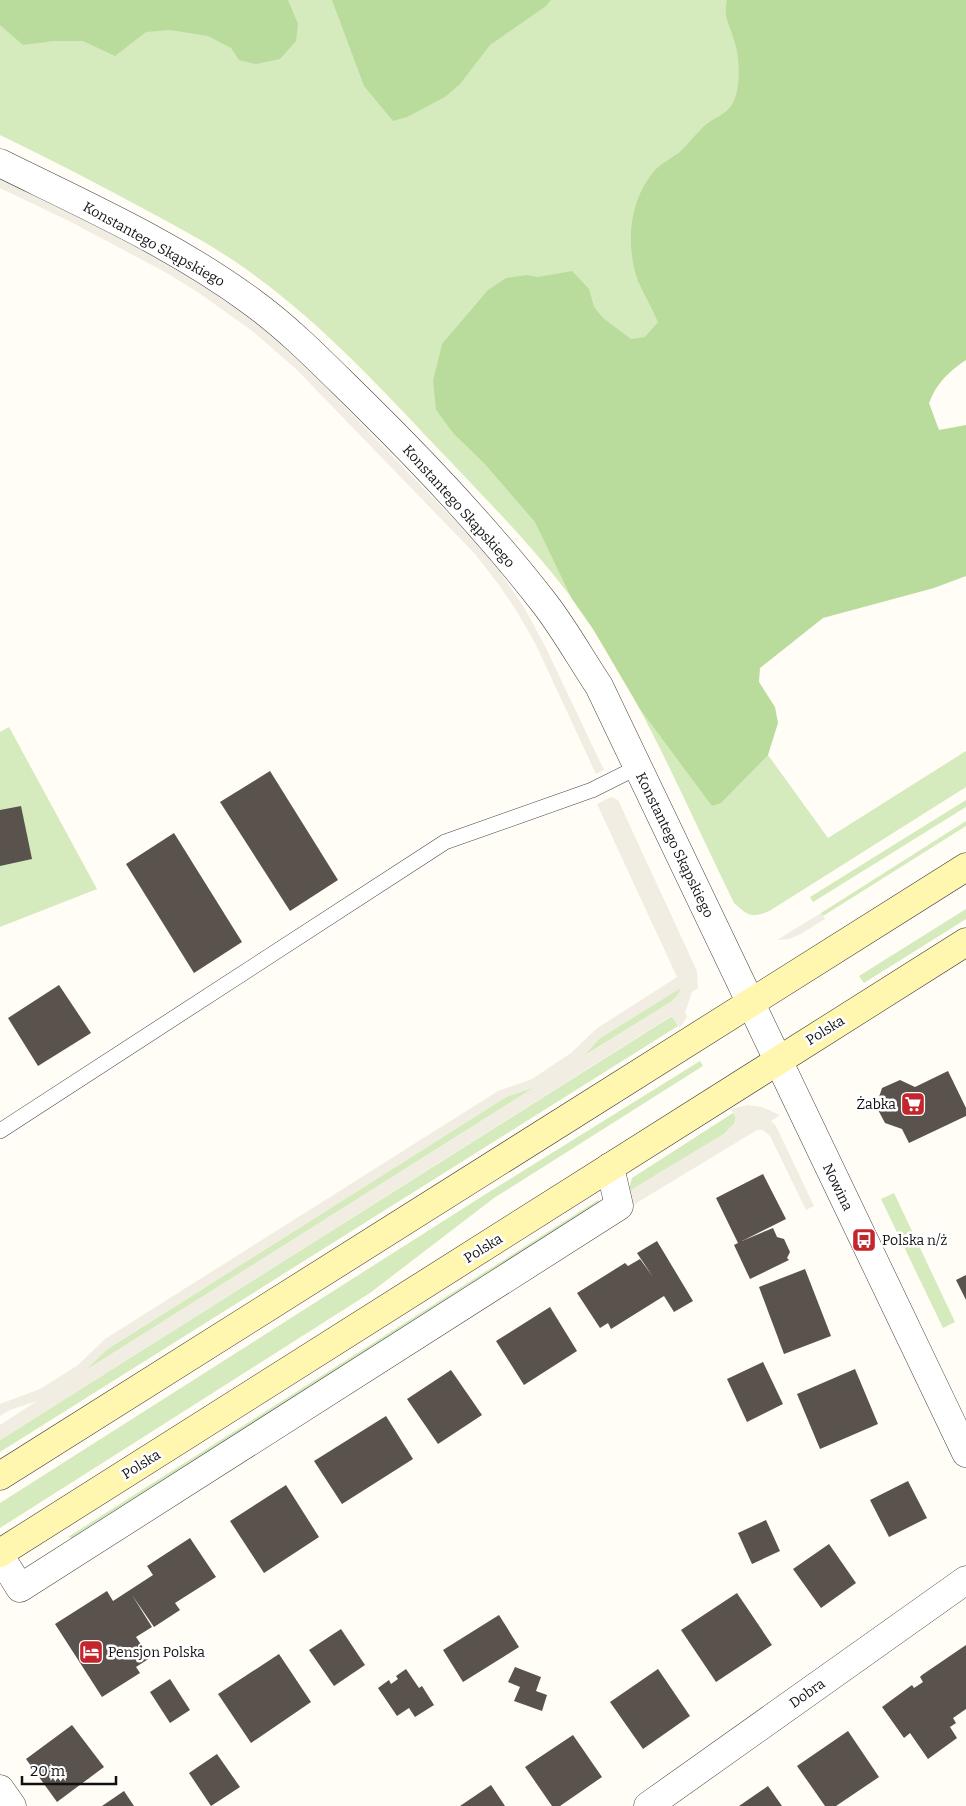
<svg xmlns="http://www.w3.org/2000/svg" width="966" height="1806" viewBox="0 0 966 1806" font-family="Bitter,serif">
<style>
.green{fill:#d5ebbd}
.forest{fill:#b9dc9c}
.plaza{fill:#f1ede2;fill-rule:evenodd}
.building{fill:#5a524d}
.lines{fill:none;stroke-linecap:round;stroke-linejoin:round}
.lane-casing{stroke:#444;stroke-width:16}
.street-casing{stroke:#444;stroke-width:29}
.secondary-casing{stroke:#333;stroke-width:29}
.lane{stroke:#fff;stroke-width:15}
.street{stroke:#fff;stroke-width:28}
.secondary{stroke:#fff6b0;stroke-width:28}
.labels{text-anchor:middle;stroke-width:5;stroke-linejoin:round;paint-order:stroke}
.street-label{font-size:14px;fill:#111;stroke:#fff}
.poi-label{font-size:14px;fill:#111;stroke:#fff;text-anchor:start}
</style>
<rect width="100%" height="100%" fill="#fffdf5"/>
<g class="green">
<path d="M0,0H966L628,421L768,755L828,838L966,751V787L771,910C752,919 748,916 734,903C689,811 649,716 594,630C553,567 500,514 448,459C387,395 327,328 254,275C221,250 183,230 146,210C98,184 50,159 0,135Z"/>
<polygon points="9,727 97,889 0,927 0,732"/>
<polygon points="966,800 966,807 813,902 810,897"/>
<polygon points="966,821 966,826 823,916 821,913"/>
<polygon points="966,909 966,919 864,983 859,976"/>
<polygon points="682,987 678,995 671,1002 582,1057 600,1038"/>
<polygon points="672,1016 678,1026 0,1452 0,1440"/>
<polygon points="700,1061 703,1066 494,1198 370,1293 0,1528 0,1503 489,1192"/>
<polygon points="535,1087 83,1372 106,1350 506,1097"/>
<polygon points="733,1113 736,1117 734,1124 724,1134 628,1192 632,1178"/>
<polygon points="894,1193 955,1322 943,1328 881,1199"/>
<polygon points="598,1200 602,1206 75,1539 68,1537"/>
</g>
<g class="forest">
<polygon points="0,0 288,0 298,24 296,41 280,59 256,64 239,60 231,48 208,36 170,30 146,32 115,56 83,41 54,41 23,45 0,25"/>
<polygon points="332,0 551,0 546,6 490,45 460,84 445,97 407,117 393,121 364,86"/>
<path d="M727,0H966V360C949,371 936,384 929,403L939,430L966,425V576L934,588L823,618L760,668L759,682L775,707L778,723L768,755L721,803L712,806L640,709L593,629L572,599L535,522L484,463L454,434L436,410L433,381L442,344L488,290L506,278L527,275L538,277L572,271L589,289L594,307L603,318L631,339L645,337L658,322C652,308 644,295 638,281C625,244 629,200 655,170C662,163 672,158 680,152C688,144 695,135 703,127C712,118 727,115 733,103C741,88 740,56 734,40C729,23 723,18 727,0Z"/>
</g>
<g class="plaza">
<polygon points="0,179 63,208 166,263 201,284 253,321 304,365 471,537 498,569 525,609 544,644 604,770 596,774 536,645 516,610 499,585 475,554 296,369 251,330 199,293 165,272 71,222 0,188"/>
<path d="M611,797L618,800L697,971L698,988L692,992L685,1013L687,1017L680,1028L671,1016L0,1440V1425L37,1401L10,1410L0,1416V1404L40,1389L78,1365L105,1339L498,1091L532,1079L571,1053L596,1029L677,977L597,804ZM681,988L678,995L671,1002L584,1056L600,1038ZM532,1088V1089L86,1370L106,1350L506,1097Z"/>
<polygon points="821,913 825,919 801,934 789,939 777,940"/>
<polygon points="748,1105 762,1107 780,1115 771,1121 776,1126 814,1206 806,1210 770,1136 763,1130 757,1130 630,1207 623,1195 724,1134 734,1124 736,1117 730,1109"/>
</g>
<g class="building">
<polygon points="270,771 338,880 290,911 220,802"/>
<polygon points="21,806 32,859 0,866 0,810"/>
<polygon points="174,833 242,942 194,973 126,864"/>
<polygon points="59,985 91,1033 38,1066 8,1018"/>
<polygon points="948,1071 966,1108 966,1116 909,1143 902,1129 885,1123 876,1106 882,1088 900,1080 915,1087"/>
<polygon points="763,1174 786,1219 742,1241 773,1228 777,1237 784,1239 790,1252 787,1258 789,1260 750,1279 734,1245 738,1243 716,1198"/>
<polygon points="657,1241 693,1301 674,1312 664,1296 611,1329 608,1323 600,1328 577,1293 625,1263 628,1266 640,1259 653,1277 637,1253"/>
<polygon points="805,1269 831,1336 784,1354 759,1287"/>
<polygon points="966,1275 966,1300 956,1280"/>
<polygon points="550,1307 577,1351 524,1385 496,1341"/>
<polygon points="763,1362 783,1404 747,1422 727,1379"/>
<polygon points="855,1369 878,1424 820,1449 797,1394"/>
<polygon points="451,1370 482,1415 438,1444 407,1399"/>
<polygon points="386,1416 413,1459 342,1504 314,1461"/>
<polygon points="908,1481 927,1518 889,1537 870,1500"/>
<polygon points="286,1485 319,1537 264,1573 230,1521"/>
<polygon points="766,1520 780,1551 752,1564 738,1533"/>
<polygon points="190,1538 216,1577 175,1603 180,1610 154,1627 132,1595 152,1627 136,1637 150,1658 136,1667 140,1673 102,1697 55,1624 107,1591 113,1601 153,1575 147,1566"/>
<polygon points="829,1544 856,1583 821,1608 793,1569"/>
<polygon points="737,1593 772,1645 716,1682 681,1630"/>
<polygon points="499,1615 519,1647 463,1682 443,1650"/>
<polygon points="341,1629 365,1665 334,1686 309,1650"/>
<polygon points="966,1645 966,1709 953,1718 956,1723 950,1727 957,1738 928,1759 910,1733 904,1738 882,1707 912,1685 914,1688 923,1682 920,1677 922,1675"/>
<polygon points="279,1654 311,1702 251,1743 218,1694"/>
<polygon points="515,1667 541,1677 536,1691 547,1695 542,1711 514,1701 520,1687 508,1682"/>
<polygon points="406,1669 419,1688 422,1686 434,1705 415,1717 409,1708 397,1716 378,1688 389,1680 391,1684 398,1679 396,1676"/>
<polygon points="658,1669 690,1716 643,1749 610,1702"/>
<polygon points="170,1679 190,1710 170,1723 150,1692"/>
<polygon points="72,1725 104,1767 57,1802 26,1759"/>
<polygon points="848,1731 879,1777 836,1806 825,1806 797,1766"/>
<polygon points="573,1735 602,1777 560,1806 552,1806 525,1767"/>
<polygon points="217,1754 240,1787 211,1806 189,1773"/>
<polygon points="491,1785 505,1806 460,1806"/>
<polygon points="768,1786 782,1806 739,1806"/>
<polygon points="124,1791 134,1806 102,1806"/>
</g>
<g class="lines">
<defs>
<polyline id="lane" points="0,1131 445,842 592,790 638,767"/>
<g id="street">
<path d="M0,163C85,205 175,245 252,302C292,331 327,368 363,403C427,466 490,533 545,604C565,630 581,659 599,686L966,1453"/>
<polyline points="0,1556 20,1588 619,1206 610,1167"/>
<polyline points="0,1789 12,1806"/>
<polyline points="648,1806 966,1580"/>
</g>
<g id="secondary">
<polyline points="0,1476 966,867"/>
<polyline points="0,1553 966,942"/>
</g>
</defs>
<use href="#lane" class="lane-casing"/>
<use href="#street" class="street-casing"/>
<use href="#secondary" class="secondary-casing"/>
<use href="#lane" class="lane"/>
<use href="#street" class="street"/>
<use href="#secondary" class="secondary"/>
</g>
<defs>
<symbol id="supermarket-square" viewBox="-11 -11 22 22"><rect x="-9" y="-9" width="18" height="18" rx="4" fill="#c4262e" stroke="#fff"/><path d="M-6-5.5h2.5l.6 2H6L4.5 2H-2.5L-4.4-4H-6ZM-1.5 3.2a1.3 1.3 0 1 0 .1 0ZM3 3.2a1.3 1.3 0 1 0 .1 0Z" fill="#fff"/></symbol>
<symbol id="bus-square" viewBox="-11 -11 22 22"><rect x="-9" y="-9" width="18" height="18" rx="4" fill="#c4262e" stroke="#fff"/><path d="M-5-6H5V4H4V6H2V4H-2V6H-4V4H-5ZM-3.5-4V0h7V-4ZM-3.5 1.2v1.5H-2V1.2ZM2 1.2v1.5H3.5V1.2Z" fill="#fff"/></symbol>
<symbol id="hotel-square" viewBox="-11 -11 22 22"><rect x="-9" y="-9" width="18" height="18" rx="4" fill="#c4262e" stroke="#fff"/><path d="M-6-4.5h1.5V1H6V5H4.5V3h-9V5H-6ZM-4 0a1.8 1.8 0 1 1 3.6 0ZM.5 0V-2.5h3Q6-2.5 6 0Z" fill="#fff"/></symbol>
</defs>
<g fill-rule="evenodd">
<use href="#supermarket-square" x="899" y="1090" width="28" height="28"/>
<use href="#bus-square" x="850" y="1226" width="28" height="28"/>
<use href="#hotel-square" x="77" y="1638" width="28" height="28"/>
</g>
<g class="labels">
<g class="street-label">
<text transform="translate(154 244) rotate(29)" y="5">Konstantego Skąpskiego</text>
<text transform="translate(459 506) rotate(48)" y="5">Konstantego Skąpskiego</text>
<text transform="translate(675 845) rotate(64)" y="5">Konstantego Skąpskiego</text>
<text transform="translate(825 1030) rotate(-32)" y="5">Polska</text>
<text transform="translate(838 1187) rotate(64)" y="5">Nowina</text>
<text transform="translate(483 1248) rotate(-32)" y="5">Polska</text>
<text transform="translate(141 1464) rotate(-32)" y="5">Polska</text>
<text transform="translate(807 1693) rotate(-35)" y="5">Dobra</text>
</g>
<g class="poi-label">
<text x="896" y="1109" text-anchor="end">Żabka</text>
<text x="882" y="1245">Polska n/ż</text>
<text x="108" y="1657">Pensjon Polska</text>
</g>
</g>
<path d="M22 1776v8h94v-8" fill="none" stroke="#111111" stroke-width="2.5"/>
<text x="30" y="1776" font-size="15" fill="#111111" stroke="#ffffff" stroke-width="4" paint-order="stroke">20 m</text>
</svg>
